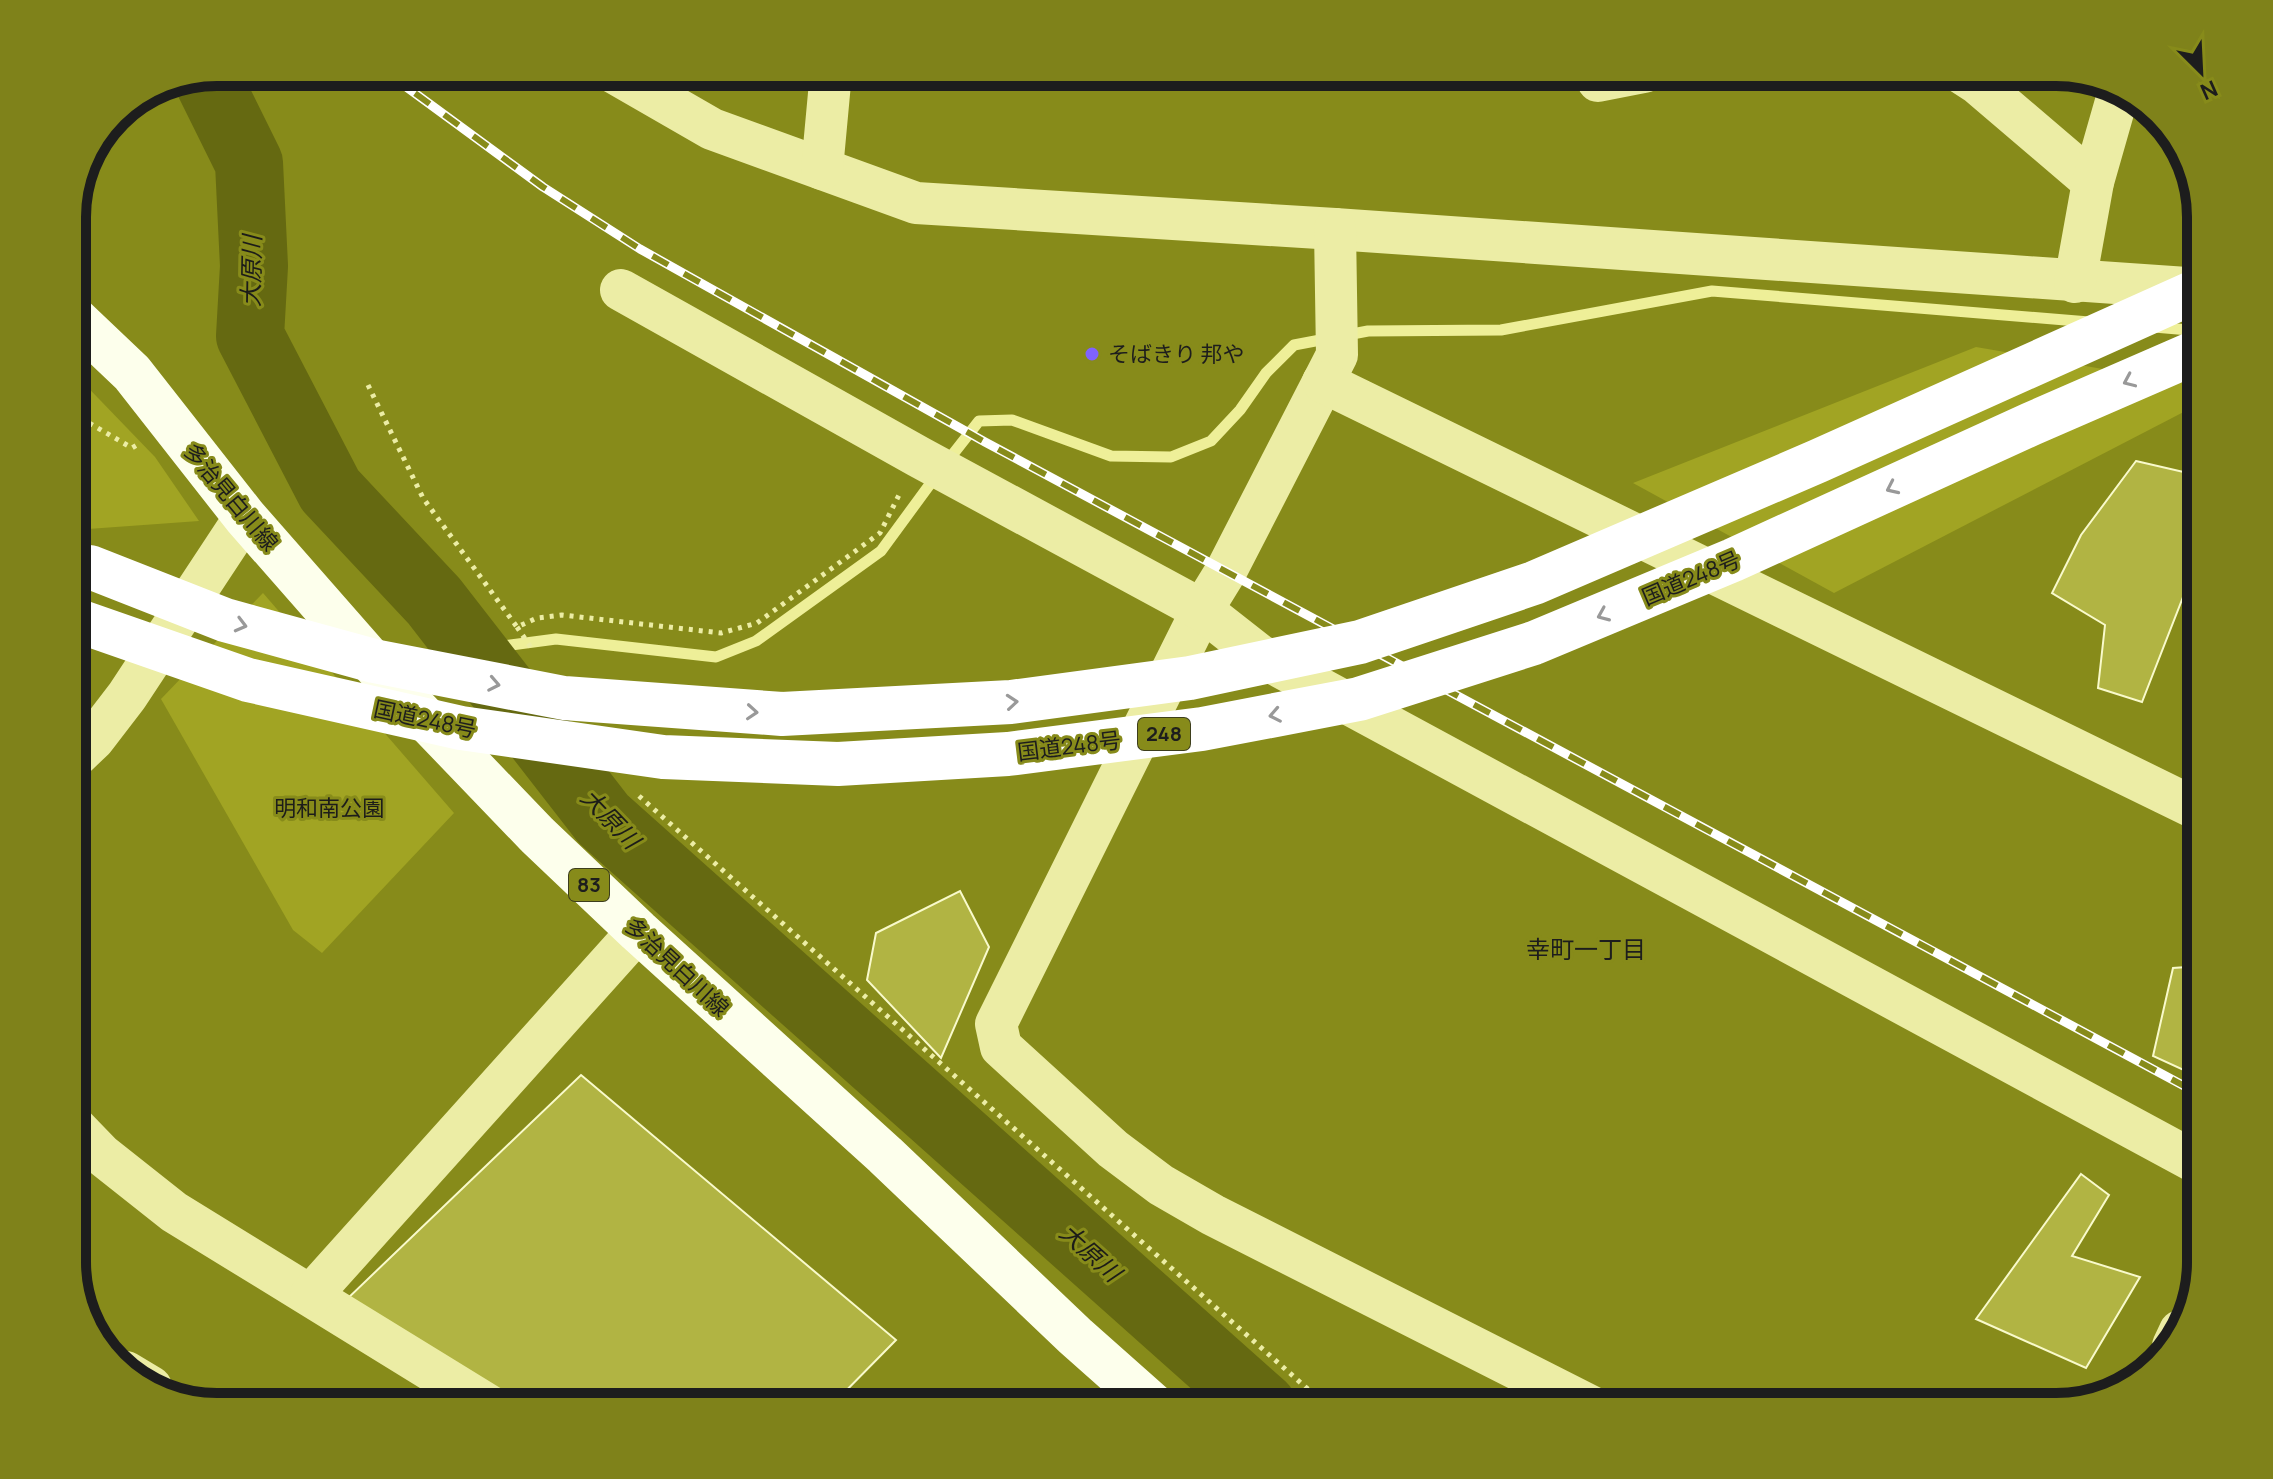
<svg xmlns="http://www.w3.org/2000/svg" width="2273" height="1479" viewBox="0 0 2273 1479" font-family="Manrope,'Noto Sans JP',sans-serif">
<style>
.green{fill:#a1a423}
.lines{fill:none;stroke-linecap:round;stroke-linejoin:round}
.stream{stroke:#eeef98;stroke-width:11}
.river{stroke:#656911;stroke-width:68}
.building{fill:#b1b443;stroke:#f9facb;stroke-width:2}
.path{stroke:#eceda5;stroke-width:5;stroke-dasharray:4 6;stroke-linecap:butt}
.minor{stroke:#eceda5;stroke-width:42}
.major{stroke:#fdffec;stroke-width:44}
.rail-casing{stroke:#fff;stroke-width:9}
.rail{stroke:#878b1a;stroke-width:6;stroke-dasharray:18;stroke-linecap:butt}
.highway-bridge{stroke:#fff;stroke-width:44}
.oneway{stroke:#999}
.poi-dot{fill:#7f62ff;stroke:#878b1a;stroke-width:3}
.labels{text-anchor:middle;stroke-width:6;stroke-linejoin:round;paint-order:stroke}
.shield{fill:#878b1a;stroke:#3d3e1c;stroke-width:2}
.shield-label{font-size:20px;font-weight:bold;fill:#1d1d1d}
.poi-label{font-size:22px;fill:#1d1d1d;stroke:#878b1a;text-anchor:start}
.street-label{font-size:22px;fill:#1d1d1d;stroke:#878b1a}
.park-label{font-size:22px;fill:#1d1d1a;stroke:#878b1a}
.water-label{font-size:24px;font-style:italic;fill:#1c1c19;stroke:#878b1a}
.neighbourhood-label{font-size:24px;fill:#1d1d1d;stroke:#878b1a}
.rim{fill:none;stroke:#1d1d1d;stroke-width:10}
</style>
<rect width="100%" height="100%" fill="#878b1a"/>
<g class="green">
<polygon points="1976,347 2201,386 2201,403 1834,593 1633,483"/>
<polygon points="72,371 155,457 199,521 88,529 72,521"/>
<polygon points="263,593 454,813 322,953 293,930 161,699"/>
</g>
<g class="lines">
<g class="stream">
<polyline points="2154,327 2201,331"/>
<polyline points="946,463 979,421 1012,420 1111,456 1171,457 1211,441 1240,410 1266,373 1294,345 1368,331 1501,330 1712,291 2089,322"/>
<polyline points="473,650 556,639 716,657 756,641 881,551 936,476"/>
</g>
<polyline class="river" points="205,74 249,163 254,266 250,336 330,490 434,601 603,819 1263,1407"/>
</g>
<g class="building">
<polygon points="2136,461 2201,476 2201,551 2142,702 2098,688 2105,625 2052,593 2081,535"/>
<polygon points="960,891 989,947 941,1058 867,980 876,933"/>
<polygon points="2201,896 2201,923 2189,919"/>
<polygon points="2201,966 2201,1078 2153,1056 2173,968"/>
<polygon points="581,1075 896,1340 830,1407 512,1407 346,1300"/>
<polygon points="2081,1174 2109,1195 2072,1256 2140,1277 2086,1368 1976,1319"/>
</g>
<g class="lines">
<g class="path">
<polyline points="368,385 423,498 517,627 537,618 562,615 721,633 757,623 880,533 900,493"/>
<polyline points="72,413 132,448 137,445"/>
<polyline points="517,627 532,649"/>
<polyline points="639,796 1328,1407"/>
</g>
<g class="minor">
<polyline points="613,72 712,129 916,203 1335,229 2201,289"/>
<polyline points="1960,72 1977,83 2093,182"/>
<polyline points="1598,81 1644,72"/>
<polyline points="822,169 831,72"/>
<polyline points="1335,229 1337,355 1226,571 1202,610 996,1024 1001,1047 1113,1149 1161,1185 1213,1215 1592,1407"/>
<polyline points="2075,282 2093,182 2119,91"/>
<polyline points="621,290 919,457 1202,610 1262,657 2201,1165"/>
<polyline points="1323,382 2201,811"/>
<polyline points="72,760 94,739 127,696 245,517"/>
<polyline points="72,1124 102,1155 174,1212 491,1407"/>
<polyline points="311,1295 638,931"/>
<polyline points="2173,1346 2180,1331"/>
<polyline points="126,1372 151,1387"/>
</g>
<polyline class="major" points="72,316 132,373 245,517 388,680 537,835 638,931 885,1155 1075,1336 1155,1407"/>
<defs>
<polyline id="rail" points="386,72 543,187 640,249 985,442 2201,1095"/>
</defs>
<use href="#rail" class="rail-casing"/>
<use href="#rail" class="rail"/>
<g class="highway-bridge">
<polyline points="90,567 225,620 374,661 564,698 782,714 1011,702 1190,678 1360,642 1534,583 1818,461 2201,289"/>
<polyline points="73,619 248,680 461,728 663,757 838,764 1008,754 1202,729 1359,699 1534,643 1733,560 2031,424 2201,350"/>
</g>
</g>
<defs><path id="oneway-chevron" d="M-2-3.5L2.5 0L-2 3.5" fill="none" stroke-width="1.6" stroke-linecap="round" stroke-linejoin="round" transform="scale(2)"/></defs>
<g class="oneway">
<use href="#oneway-chevron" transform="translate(2129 381) rotate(156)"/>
<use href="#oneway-chevron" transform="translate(1892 488) rotate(155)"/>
<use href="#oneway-chevron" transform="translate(1603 615) rotate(157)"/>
<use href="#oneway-chevron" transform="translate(241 625) rotate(15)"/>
<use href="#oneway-chevron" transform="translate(494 684) rotate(11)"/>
<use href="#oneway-chevron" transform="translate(1012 702) rotate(-5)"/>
<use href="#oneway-chevron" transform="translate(752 712) rotate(4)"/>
<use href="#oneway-chevron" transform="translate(1275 715) rotate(169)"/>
</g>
<circle class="poi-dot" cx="1092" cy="354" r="8"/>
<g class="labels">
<g class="shield">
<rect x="1138" y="718" width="52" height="32" rx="6"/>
<rect x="569" y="869" width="40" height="32" rx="6"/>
</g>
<g class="shield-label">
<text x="1164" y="741">248</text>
<text x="589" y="892">83</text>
</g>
<g class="poi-label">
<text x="1108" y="362">そばきり 邦や</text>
</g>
<g class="street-label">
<text transform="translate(231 497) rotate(50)" y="8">多治見白川線</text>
<text transform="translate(1691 578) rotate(-23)" y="8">国道248号</text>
<text transform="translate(425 719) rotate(12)" y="8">国道248号</text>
<text transform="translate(1069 746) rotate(-7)" y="8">国道248号</text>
<text transform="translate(677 967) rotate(43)" y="8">多治見白川線</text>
</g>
<g class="park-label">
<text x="329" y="816">明和南公園</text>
</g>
<g class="water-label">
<text transform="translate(252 271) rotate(-89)" y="8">大原川</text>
<text transform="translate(610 819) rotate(46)" y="8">大原川</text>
<text transform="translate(1090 1253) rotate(42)" y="8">大原川</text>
</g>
<g class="neighbourhood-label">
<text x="1586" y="958">幸町一丁目</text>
</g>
</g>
<path d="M0 0H2273V1479H0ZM217 86H2056A131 131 0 0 1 2187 217V1262A131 131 0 0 1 2056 1393H217A131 131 0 0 1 86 1262V217A131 131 0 0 1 217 86Z" fill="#7f821a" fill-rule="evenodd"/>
<path class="rim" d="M217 86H2056A131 131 0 0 1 2187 217V1262A131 131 0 0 1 2056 1393H217A131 131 0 0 1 86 1262V217A131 131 0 0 1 217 86Z"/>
<g transform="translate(2201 72) rotate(156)" stroke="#878b1a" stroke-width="6" paint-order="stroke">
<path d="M0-6L14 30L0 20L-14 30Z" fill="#1d1d1d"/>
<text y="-12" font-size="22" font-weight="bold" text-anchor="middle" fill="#1d1d1d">N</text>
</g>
</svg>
